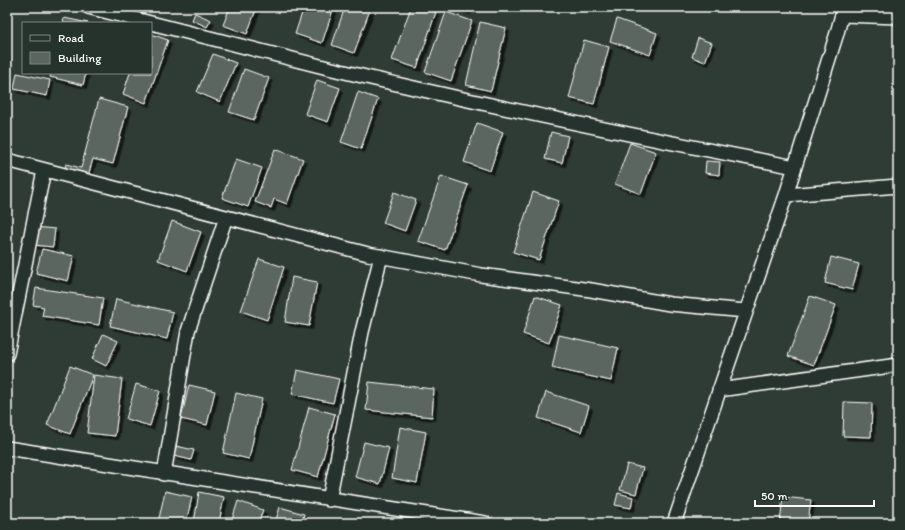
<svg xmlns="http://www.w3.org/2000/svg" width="905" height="530" font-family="Itim,sans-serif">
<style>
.building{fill:#5b6661;stroke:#fff;filter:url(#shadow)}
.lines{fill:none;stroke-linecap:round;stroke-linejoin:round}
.minor-casing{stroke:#fff;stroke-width:16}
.minor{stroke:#26332d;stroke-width:13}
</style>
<defs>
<filter id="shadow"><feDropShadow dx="3.5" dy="3.5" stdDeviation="0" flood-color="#0009"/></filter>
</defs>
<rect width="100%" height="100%" fill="#2f3b35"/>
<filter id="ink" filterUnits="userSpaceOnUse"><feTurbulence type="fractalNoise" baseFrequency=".025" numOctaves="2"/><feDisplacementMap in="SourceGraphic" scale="8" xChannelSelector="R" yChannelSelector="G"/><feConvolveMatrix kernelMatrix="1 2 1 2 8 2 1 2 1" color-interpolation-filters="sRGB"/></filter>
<g filter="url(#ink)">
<path class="building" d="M230,7h27l-10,27 -24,-9z
M304,7h30l-12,36 -27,-9z
M345,7h26l-17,46 -22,-8z
M411,7h10l15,5 -19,56 -25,-8z
M454,7h14l-1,4z
M446,12l26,9 -21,60 -26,-9z
M195,13l16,7 -4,7 -15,-7z
M64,18l24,5h-25z
M617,19l40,14 -7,22 -40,-14z
M480,22l26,6 -15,63 -25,-6z
M151,34l17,6 -22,63 -23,-9 7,-21h21z
M698,38l14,5 -7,19 -13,-5z
M584,40l25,7 -15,57 -25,-6z
M213,54l23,9 -16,39 -23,-10z
M244,69l25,9 -15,42 -25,-8z
M17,73l33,7 -3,16 -33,-7z
M51,73h35l-3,12 -33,-8z
M317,80l23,8 -12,34 -23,-8z
M358,92l20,7 -17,50 -20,-7z
M99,99l29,8 -15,57 -20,-5 -5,17 -23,-6 1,-6 15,4z
M477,123l26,9 -13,39 -26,-9z
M551,132l17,4 -6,27 -17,-4z
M630,143l26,9 -15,42 -26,-10z
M275,149l28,10 -16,45 -13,-5 -3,9 -16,-6z
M236,159l26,9 -14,39 -26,-9z
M706,161l14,1 -1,13 -14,-2z
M441,176l27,9 -23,65 -27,-9z
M394,192l22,8 -11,31 -22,-8z
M533,192l26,9 -20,59 -26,-8z
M172,221l29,11 -14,39 -29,-11z
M35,227l20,2 -2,18 -20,-2z
M42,249l32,7 -6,25 -32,-8z
M831,257l28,7 -7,26 -27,-7z
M259,259l25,8 -17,53 -26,-9z
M292,277l25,5 -8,44 -24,-4z
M36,288l67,10 -4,27 -57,-9 2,-9 -11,-2z
M535,296l27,9 -13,38 -26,-9z
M810,296l26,9 -22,60 -26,-9z
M116,299l57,13 -6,27 -57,-13z
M103,334l15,7 -12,25 -14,-7z
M559,335l59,13 -7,33 -59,-13z
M70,366l23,9 -23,59 -23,-9z
M297,370l42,9 -6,24 -41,-9z
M94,375l28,4 -7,57 -28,-3z
M369,382l65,7 -2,28 -66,-7z
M136,384l24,7 -10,35 -24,-7z
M189,385l26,6 -8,34 -26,-6z
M546,392l43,14 -8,26 -43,-14z
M236,393l26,6 -13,60 -26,-6z
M844,402l28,1 -1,34 -28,-1z
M309,407l26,7 -17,63 -26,-7z
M400,427l26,5 -9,51 -25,-5z
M364,442l25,6 -9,36 -25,-7z
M176,446l18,4 -3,10 -17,-4z
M627,464l16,4 -7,26 -16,-4z
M165,491l27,6 -6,26h-28z
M199,492l25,5 -5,26h-25z
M618,493l15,4 -2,11 -16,-3z
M783,497l28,3 -3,23h-28z
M238,501l25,9 -5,13h-27z
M280,507l24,7 -2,9h-27z"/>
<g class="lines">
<g class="minor-casing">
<path id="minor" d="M88,7c80,20 160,41 240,61 155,37 311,69 467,99
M842,15l56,2
M7,160l361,94 113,21 110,15 79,14 76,7
M786,195l112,-9
M7,354l37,-184
M719,390l179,-25
M7,448l478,75
M164,474l24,-143 38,-114
M329,500l33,-168 19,-76
M674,523l112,-328 51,-162 7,-26"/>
</g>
<use href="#minor" class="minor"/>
</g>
</g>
<rect width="905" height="530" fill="none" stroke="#26332d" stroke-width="24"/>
<rect x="12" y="12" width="881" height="506" fill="none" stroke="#fff" stroke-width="1.5" filter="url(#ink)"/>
<rect x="22" y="22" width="130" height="52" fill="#26332d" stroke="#7d8581"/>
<rect x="30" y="35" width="20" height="6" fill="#26332d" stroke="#7d8581"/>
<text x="58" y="42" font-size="12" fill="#ffffff">Road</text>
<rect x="30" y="52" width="20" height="12" fill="#5b6661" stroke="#7d8581"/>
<text x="58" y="62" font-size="12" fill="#ffffff">Building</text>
<path d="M755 500v6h119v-6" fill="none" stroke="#ffffff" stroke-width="2"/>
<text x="761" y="500" font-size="12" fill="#ffffff" stroke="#26332d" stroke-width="3" paint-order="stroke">50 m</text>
</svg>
